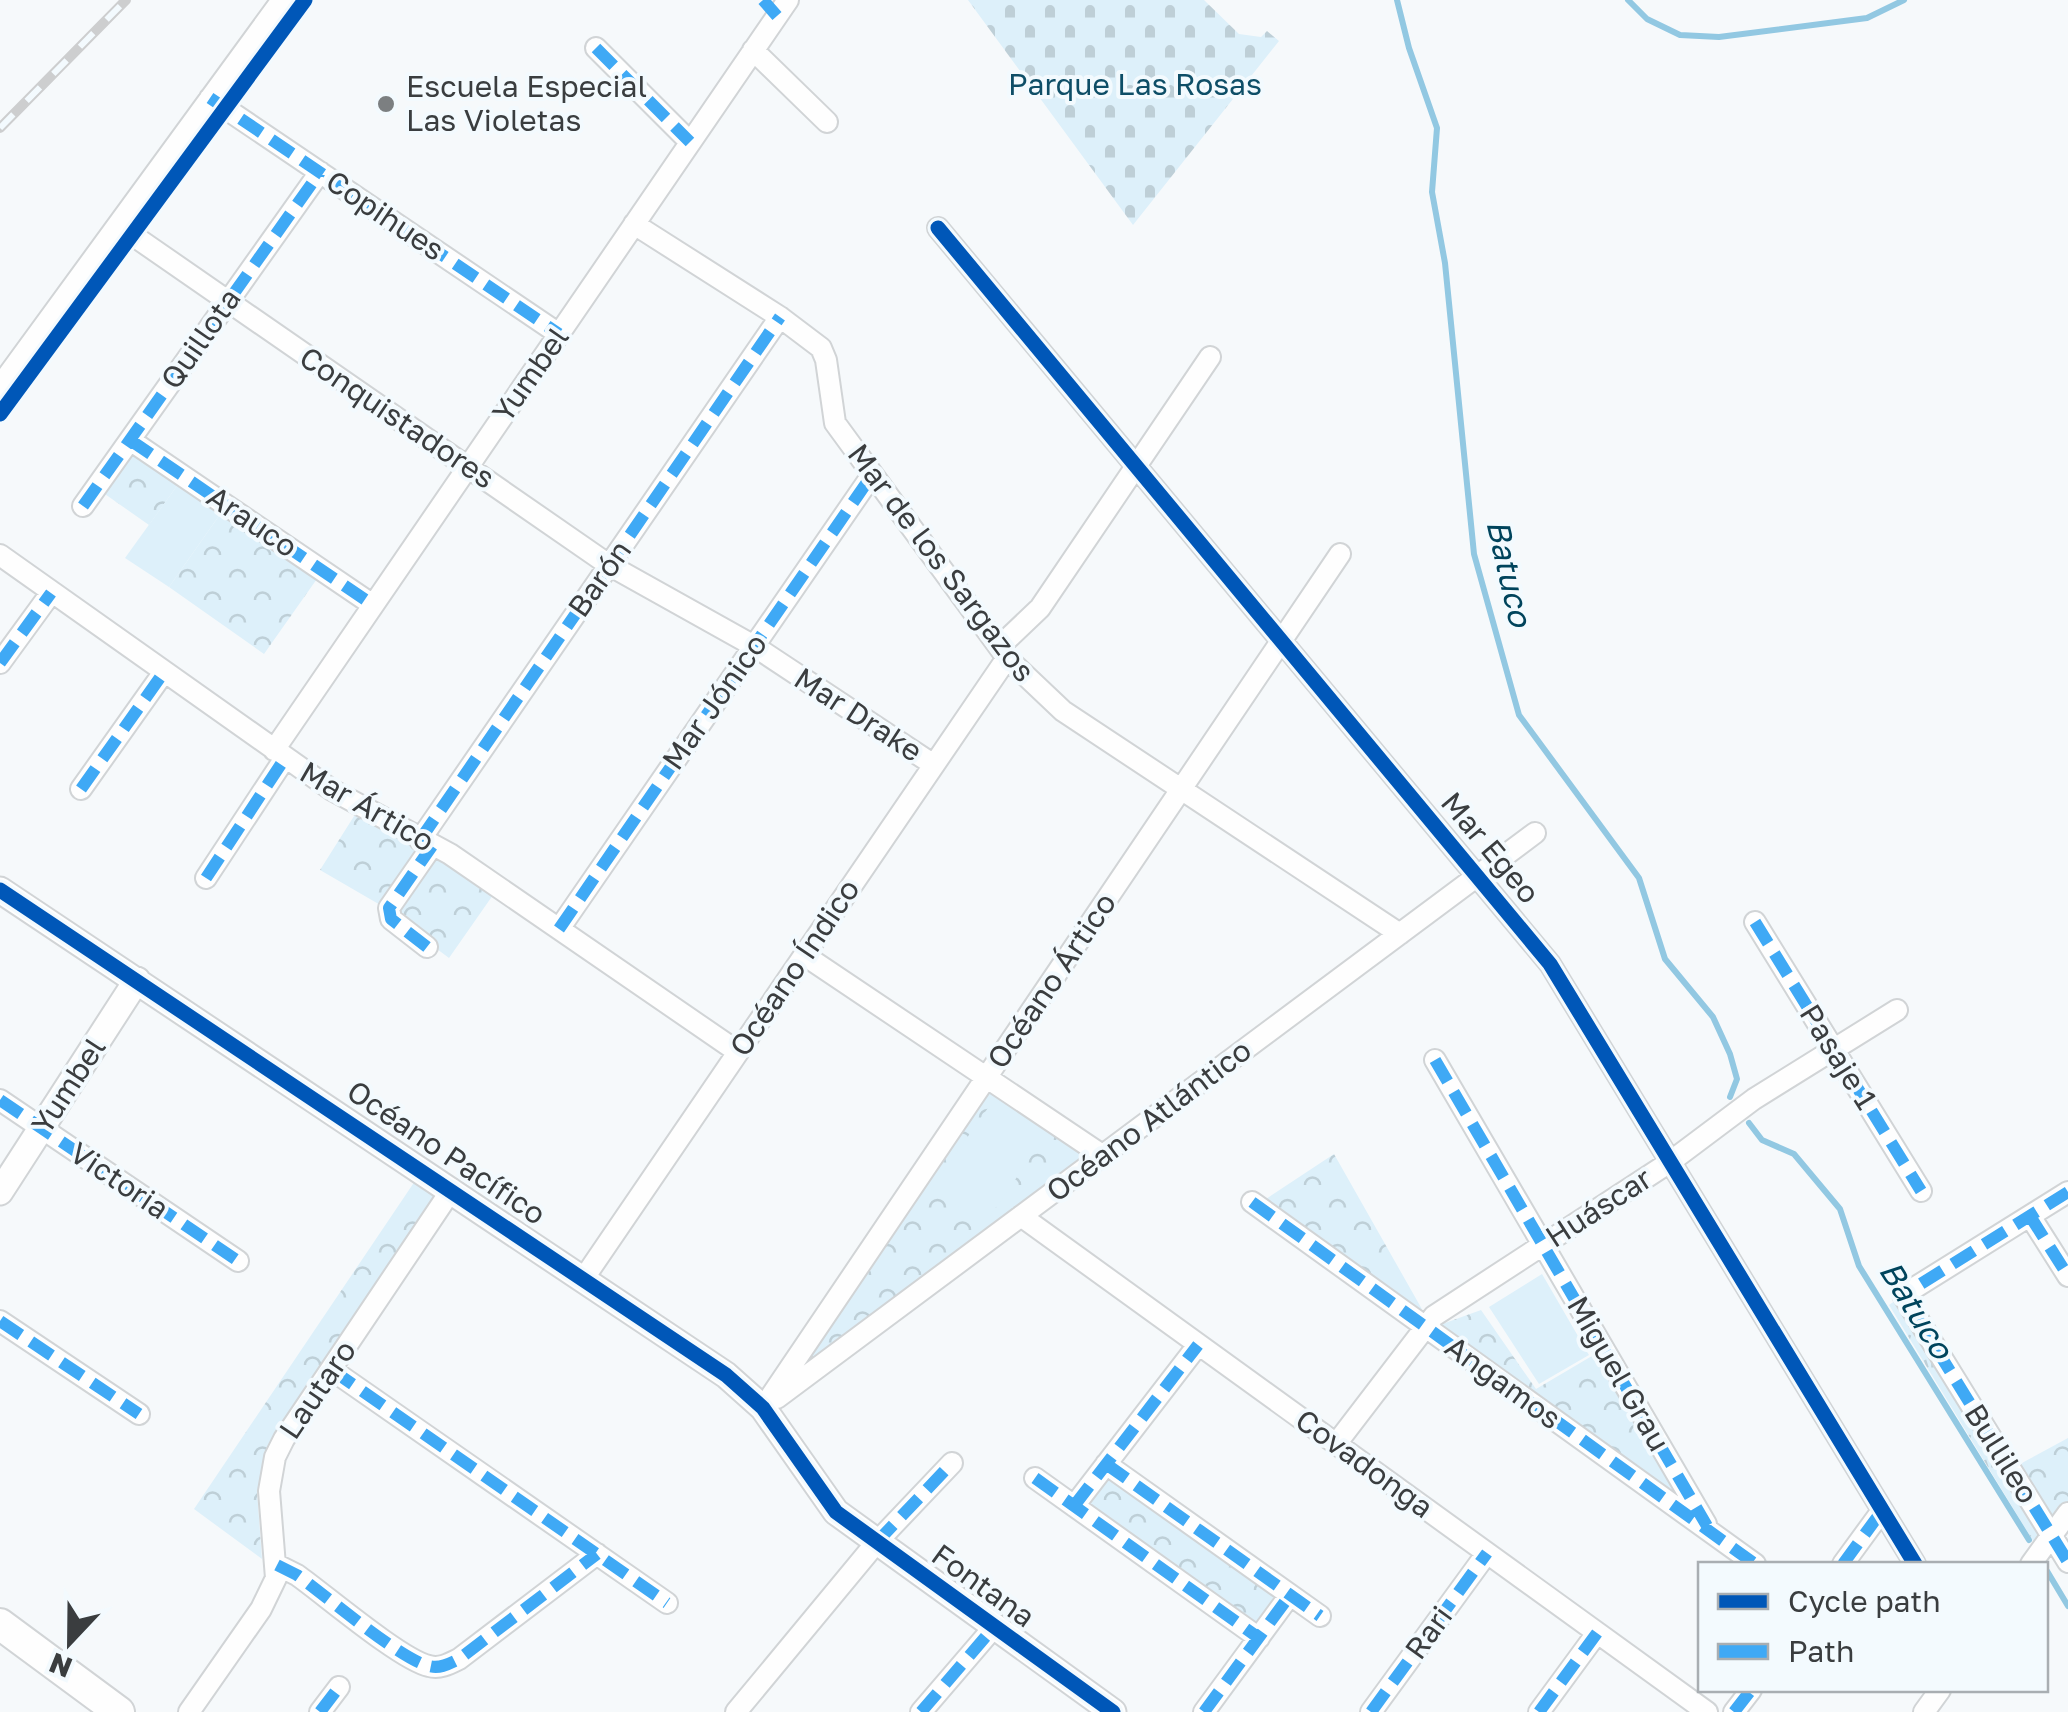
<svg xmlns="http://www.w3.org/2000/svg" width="2068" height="1712" font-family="'Golos Text',sans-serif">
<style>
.grass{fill:url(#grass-tufts)}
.cemetery{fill:url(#cemetery-stones)}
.park{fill:url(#park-crowns)}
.pitch{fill:#ddf0fa}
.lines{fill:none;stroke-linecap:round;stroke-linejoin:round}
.stream{stroke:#92c8e2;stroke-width:6}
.minor-casing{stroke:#d1d4d6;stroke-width:24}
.tertiary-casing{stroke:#d1d4d6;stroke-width:29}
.secondary-casing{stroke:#d1d4d6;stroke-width:34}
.minor{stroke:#fefefe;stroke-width:20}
.tertiary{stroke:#fefefe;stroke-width:25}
.secondary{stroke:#fefefe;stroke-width:30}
.rail-casing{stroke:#cdcecf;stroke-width:10}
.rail{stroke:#f3fafe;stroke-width:6;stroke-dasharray:19;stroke-linecap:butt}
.quiet{stroke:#3fa9f5;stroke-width:12;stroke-dasharray:25 12;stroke-linecap:butt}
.cycleway-casing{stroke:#f3fafe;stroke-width:21}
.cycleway{stroke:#0057b8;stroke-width:15}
.poi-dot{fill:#7c7f81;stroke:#f3fafe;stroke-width:4}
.labels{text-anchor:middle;stroke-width:8;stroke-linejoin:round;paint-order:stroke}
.park-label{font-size:30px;fill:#0e4e67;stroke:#f3fafe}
.poi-label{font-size:30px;fill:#3a3d3f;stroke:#f3fafe;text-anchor:start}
.street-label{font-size:30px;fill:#3a3d3f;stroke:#f3fafe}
.water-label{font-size:32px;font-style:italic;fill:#00445c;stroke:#f3fafe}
</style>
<defs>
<pattern id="grass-tufts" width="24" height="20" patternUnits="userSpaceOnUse" patternTransform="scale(2.5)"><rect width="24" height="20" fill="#ddf0fa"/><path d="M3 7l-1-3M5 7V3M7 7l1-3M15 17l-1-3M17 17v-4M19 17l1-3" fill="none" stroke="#becfd7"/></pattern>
<pattern id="cemetery-stones" width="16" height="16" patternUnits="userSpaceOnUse" patternTransform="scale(2.5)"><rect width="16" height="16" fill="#ddf0fa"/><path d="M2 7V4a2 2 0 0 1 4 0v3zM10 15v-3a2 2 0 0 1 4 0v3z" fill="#becfd7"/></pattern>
<pattern id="park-crowns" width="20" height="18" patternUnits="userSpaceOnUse" patternTransform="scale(2.5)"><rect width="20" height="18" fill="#ddf0fa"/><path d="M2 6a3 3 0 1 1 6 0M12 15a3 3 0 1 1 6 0" fill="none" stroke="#becfd7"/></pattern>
</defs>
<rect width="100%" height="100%" fill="#f6f9fb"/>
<path class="grass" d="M1899,1298l147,238 -8,13 -149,-244z"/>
<path class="cemetery" d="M968,0h236l35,34 22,3 6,-6 12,10 -146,184z"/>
<path class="park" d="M131,449l48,34 -30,42 -47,-33z
M221,513l98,63 -55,78 -95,-67z
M356,813l68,35 -42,58 -62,-36z
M433,856l15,6 45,33 -44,63 -52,-39 -2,-9z
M988,1086l99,71 -301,228z
M1334,1154l89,157 -160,-110z
M415,1181l22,14 -168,256 -12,40 5,68 -68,-50z
M1481,1310l55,79 61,-36 96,161 -259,-187z
M2068,1438v63l-12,21 -36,-58z
M1110,1475l170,125 -22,28 -173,-122z"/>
<path class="pitch" d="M179,483l42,30 -52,74 -44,-29z
M990,1105l52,36 -57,82 -54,-34z
M1542,1274l47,81 -50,29 -50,-77z"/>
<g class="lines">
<path class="stream" d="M1397,0l12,48 28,80 -5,64 13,71 29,291 45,161 120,163 26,81 48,58 17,37 7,25 -7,18
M1628,0l19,19 33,16 39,2 148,-19 37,-18
M1749,1123l13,17 32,14 46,55 19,57 170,274
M2047,1571l21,35"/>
<g class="minor-casing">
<path id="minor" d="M596,48l94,94
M753,50l74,72
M210,98l349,236
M634,224l146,93 41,31 5,12 9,63 172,235 56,53 337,223
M118,225l491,340 145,81 180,119
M938,228l612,736 365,600
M0,386l282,-386
M130,440l243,165
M83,506l237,-334
M0,555l332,235 118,64 288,198
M999,647l41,-39 170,-251
M0,663l51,-70
M274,750l514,-750
M81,789l83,-117
M420,840l360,-523
M206,878l79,-120
M1755,922l166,269
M559,929l313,-454
M427,947l-36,-28 -2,-11 43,-62
M804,955l298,200
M1435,1060l271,464
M0,1100l238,161
M2068,1192l-165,103 165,267
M1252,1202l503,362
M1021,1216l686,496
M2030,1216l38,60
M584,1278l423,-620
M0,1321l139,93
M332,1370l335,233
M777,1398l758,-565
M763,1408l577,-854
M1336,1444l98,-128 236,-154 84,-63 143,-89
M1106,1464l214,152
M1035,1478l224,160
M1074,1506l124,-161
M1843,1564l38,-52
M2031,1564l37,-51
M277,1565l20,10c27,19 104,85 132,91 11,3 20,-2 30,-7l138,-105
M189,1712l72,-103 15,-31 -7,-87 6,-34 9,-18 168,-250
M320,1712l19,-25
M736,1712l140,-169 76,-80
M921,1712l73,-85
M1204,1712l86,-117
M1371,1712l116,-159
M1539,1712l58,-79
M1734,1712l17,-22
M1924,1712l16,-22"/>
</g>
<g class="tertiary-casing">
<path id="tertiary" d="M0,890l726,485 37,33 73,104 277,200
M0,1192l137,-212"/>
</g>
<g class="secondary-casing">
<path id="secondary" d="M0,1624l119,88"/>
</g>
<use href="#minor" class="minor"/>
<use href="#tertiary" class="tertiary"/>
<use href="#secondary" class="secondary"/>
<g class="rail-casing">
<path id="rail" d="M0,128l126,-128"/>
</g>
<use href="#rail" class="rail"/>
<path class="quiet" d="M763,0l14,16
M596,48l94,94
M210,98l349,236
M130,440l243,165
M83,506l237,-334
M0,663l51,-70
M81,789l83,-117
M420,840l360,-523
M206,878l79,-120
M1755,922l166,269
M559,929l313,-454
M427,947l-36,-28 -2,-11 43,-62
M1435,1060l272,466
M0,1100l238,161
M2068,1192l-165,103 165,267
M1252,1202l503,362
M2030,1216l38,60
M0,1321l139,93
M332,1370l335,233
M1106,1464l214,152
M1035,1478l224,160
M1074,1506l124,-161
M876,1543l76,-80
M1843,1564l38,-52
M277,1565l20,10c27,19 104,85 132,91 11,3 20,-2 30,-7l138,-105
M320,1712l19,-25
M921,1712l73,-85
M1204,1712l86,-117
M1371,1712l116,-159
M1539,1712l58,-79
M1734,1712l17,-22"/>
<g class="cycleway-casing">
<path id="cycleway" d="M938,228l612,736 365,600
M0,414l305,-414
M0,890l726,485 37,33 73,104 277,200"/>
</g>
<use href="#cycleway" class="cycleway"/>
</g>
<circle class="poi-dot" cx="386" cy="104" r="10"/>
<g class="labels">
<g class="park-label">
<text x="1135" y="95">Parque Las Rosas</text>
</g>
<g class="poi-label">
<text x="406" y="97">Escuela Especial<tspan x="406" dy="34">Las Violetas</tspan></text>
</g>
<g class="street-label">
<text transform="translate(385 216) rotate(34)" y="10">Copihues</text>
<text transform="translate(201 339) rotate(-55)" y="10">Quillota</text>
<text transform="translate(531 375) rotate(-55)" y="10">Yumbel</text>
<text transform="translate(397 418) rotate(34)" y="10">Conquistadores</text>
<text transform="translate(252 522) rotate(34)" y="10">Arauco</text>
<text transform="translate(941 563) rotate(53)" y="10">Mar de los Sargazos</text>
<text transform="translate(600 579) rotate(-55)" y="10">Barón</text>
<text transform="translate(715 702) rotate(-55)" y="10">Mar Jónico</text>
<text transform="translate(858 715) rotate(33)" y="10">Mar Drake</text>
<text transform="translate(367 807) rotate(30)" y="10">Mar Ártico</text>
<text transform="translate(1490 848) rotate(50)" y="10">Mar Egeo</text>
<text transform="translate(795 968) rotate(-56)" y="10">Océano Índico</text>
<text transform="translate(1052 981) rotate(-56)" y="10">Océano Ártico</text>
<text transform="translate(1838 1057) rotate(58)" y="10">Pasaje 1</text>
<text transform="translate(69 1086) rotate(-57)" y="10">Yumbel</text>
<text transform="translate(1149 1121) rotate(-37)" y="10">Océano Atlántico</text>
<text transform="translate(446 1153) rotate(34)" y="10">Océano Pacífico</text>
<text transform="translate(119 1181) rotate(34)" y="10">Victoria</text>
<text transform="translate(1599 1208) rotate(-33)" y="10">Huáscar</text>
<text transform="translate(1618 1374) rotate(60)" y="10">Miguel Grau</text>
<text transform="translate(1503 1383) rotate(36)" y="10">Angamos</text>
<text transform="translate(318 1390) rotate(-56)" y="10">Lautaro</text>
<text transform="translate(2001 1454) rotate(58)" y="10">Bullileo</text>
<text transform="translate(1364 1464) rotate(36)" y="10">Covadonga</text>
<text transform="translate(983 1586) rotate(36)" y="10">Fontana</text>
<text transform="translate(1429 1633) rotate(-54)" y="10">Rari</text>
</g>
<g class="water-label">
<text transform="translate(1509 573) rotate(77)" y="11">Batuco</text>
<text transform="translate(1916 1310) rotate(58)" y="11">Batuco</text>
</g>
</g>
<rect x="1698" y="1562" width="350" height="130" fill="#f3fafe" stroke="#a9aeb2" stroke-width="2.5"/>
<rect x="1718" y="1594" width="50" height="15" fill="#0057b8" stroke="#a9aeb2" stroke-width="2.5"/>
<text x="1788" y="1612" font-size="30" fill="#3a3d3f">Cycle path</text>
<rect x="1718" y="1644" width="50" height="15" fill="#3fa9f5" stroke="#a9aeb2" stroke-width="2.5"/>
<text x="1788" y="1662" font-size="30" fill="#3a3d3f">Path</text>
<g transform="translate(70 1642) rotate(202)" stroke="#f3fafe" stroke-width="8" paint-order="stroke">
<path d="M0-8L18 38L0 25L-18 38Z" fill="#3a3d3f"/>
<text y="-15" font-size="28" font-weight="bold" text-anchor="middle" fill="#3a3d3f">N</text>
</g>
</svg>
